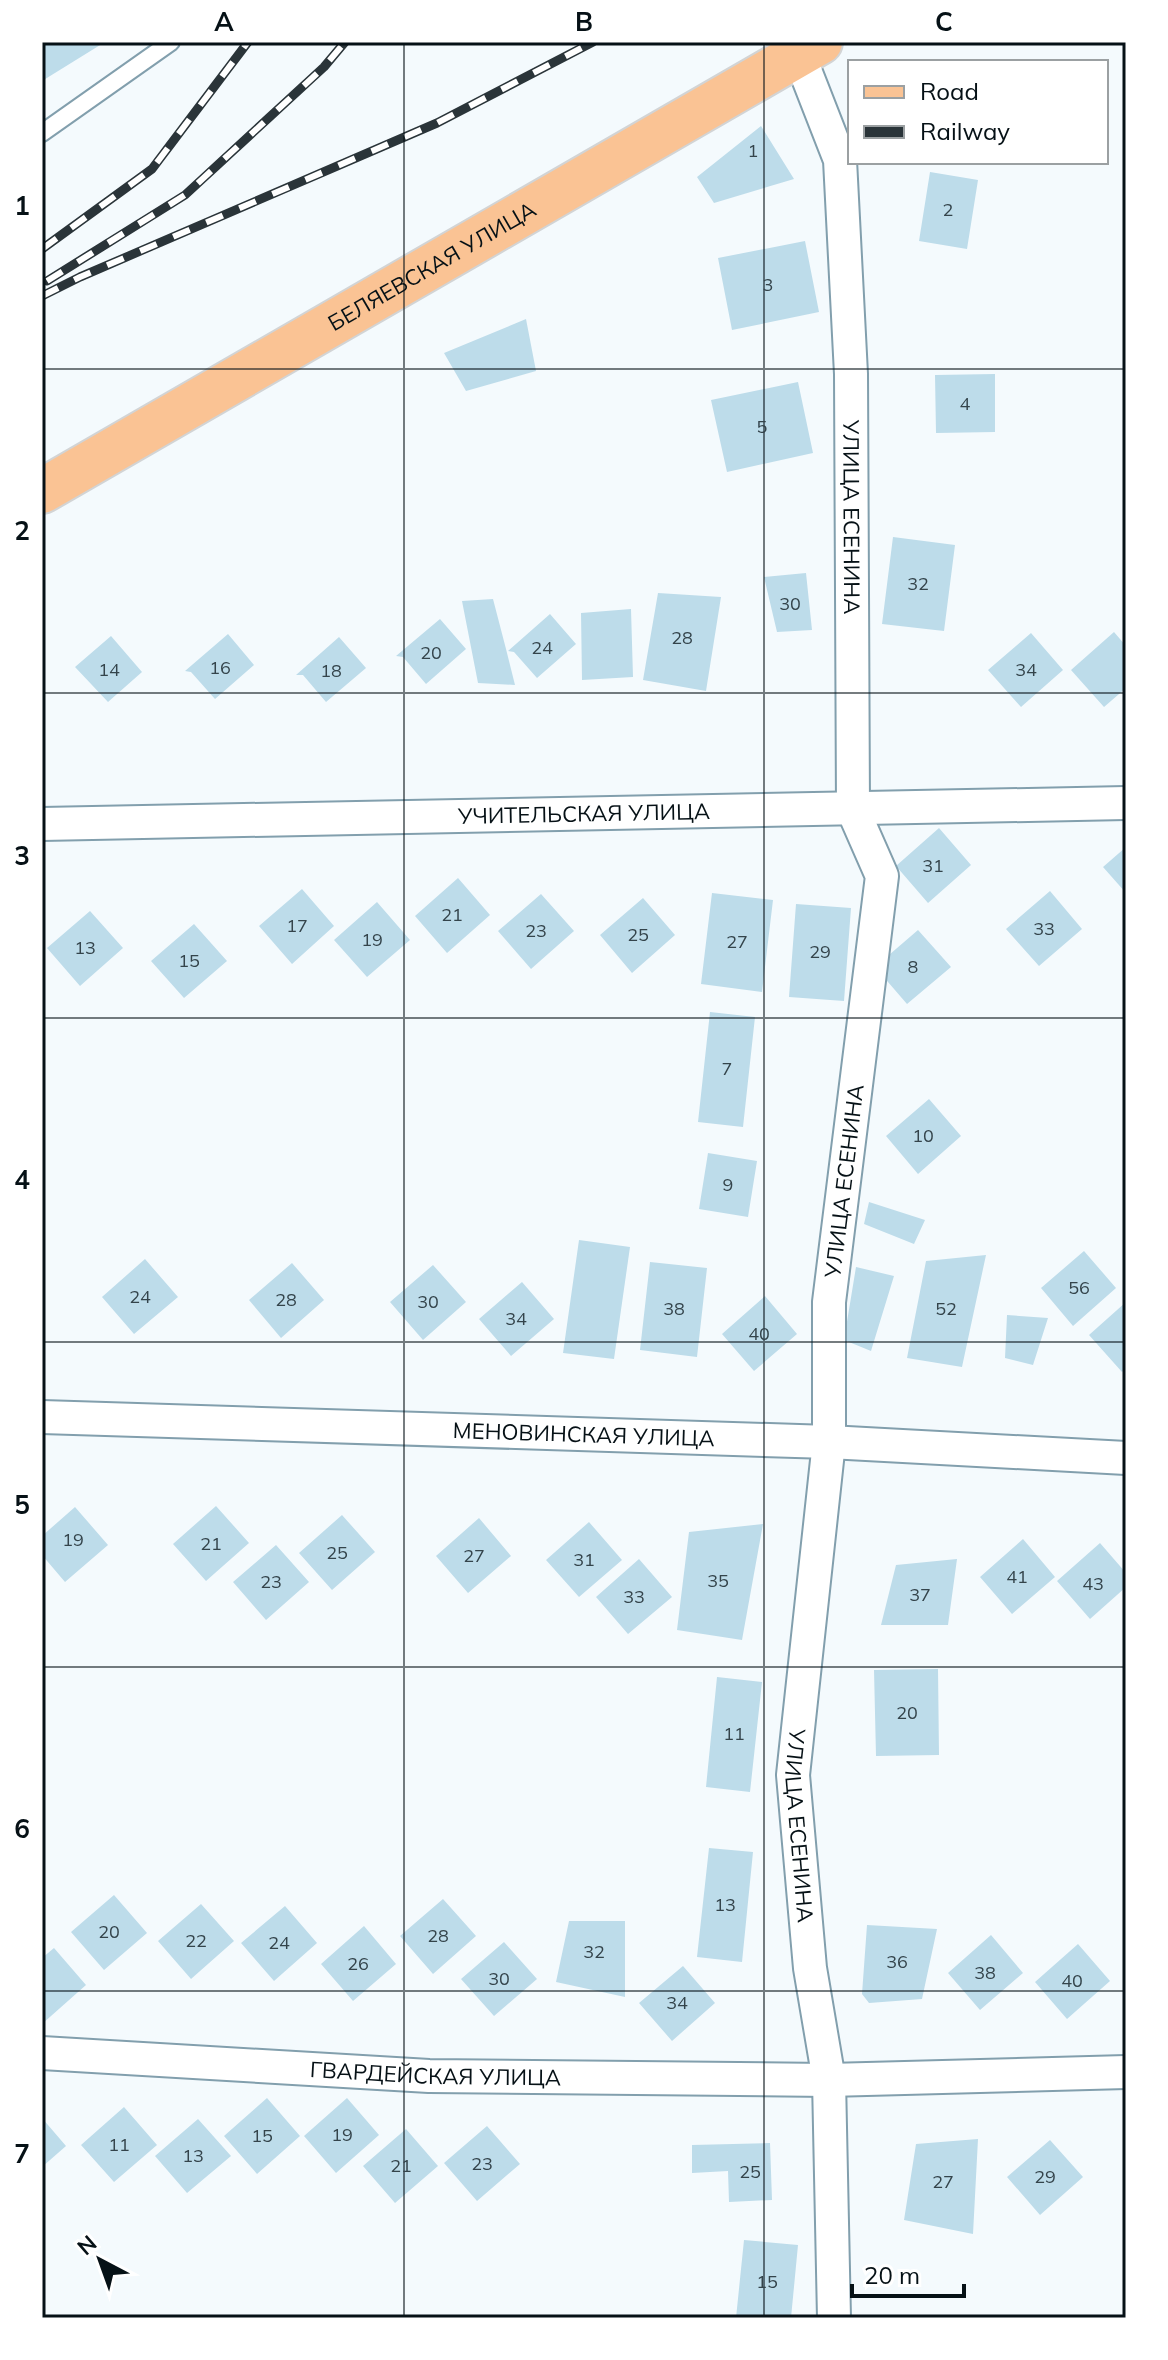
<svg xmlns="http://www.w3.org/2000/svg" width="1168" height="2360" font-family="Mulish,sans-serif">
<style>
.building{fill:#bddcea}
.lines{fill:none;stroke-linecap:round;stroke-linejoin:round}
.lane-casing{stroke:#829fad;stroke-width:20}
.street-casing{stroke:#829fad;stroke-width:36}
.primary-casing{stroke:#d2d4d5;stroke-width:48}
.lane{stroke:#fff;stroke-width:16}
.street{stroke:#fff;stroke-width:32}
.primary{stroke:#fac394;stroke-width:44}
.rail-casing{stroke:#2a3439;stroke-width:9}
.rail{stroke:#fff;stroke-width:6;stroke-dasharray:18;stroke-linecap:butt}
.grid{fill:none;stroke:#061116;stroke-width:2;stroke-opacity:0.55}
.labels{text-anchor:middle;stroke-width:8;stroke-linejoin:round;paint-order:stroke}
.number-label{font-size:18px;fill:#34444b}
.street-label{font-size:22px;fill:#061116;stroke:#fff}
.neatline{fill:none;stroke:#061116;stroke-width:3}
.grid-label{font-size:26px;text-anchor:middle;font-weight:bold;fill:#061116}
</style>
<rect width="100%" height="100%" fill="#f4fafd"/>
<path class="building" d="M42,42h63l-63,39z
M761,126l33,53 -80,24 -17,-26z
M930,172l48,8 -11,69 -48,-8z
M805,241l14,71 -87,18 -14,-72z
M526,319l10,52 -70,20 -22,-38z
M995,374v58l-59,1 -1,-58z
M798,382l15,71 -86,19 -16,-72z
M893,537l62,8 -11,86 -62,-7z
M806,573l6,57 -35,2 -13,-55z
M658,593l63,4 -15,94 -63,-11z
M493,599l13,50 9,36 -37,-2 -16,-82z
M631,609l2,68 -51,3 -1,-67z
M550,614l26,30 -39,34 -23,-26 -6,-1z
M440,619l26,30 -40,35 -23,-27 -7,-1z
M1114,632l12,14v42l-22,19 -33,-37z
M1031,633l32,37 -42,37 -33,-37z
M228,634l26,31 -39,34 -24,-27 -6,-1z
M111,636l31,36 -34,30 -33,-35z
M339,637l27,31 -40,34 -23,-27h-7z
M939,828l32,37 -43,38 -32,-37z
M1126,847v46l-23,-26z
M458,878l32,37 -43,38 -32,-37z
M302,889l32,37 -42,38 -33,-38z
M1050,891l32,38 -43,37 -33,-37z
M712,893l61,7 -11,92 -61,-8z
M541,894l33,37 -43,38 -33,-38z
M643,898l32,37 -43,38 -32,-38z
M377,902l33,38 -43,37 -33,-37z
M796,904l55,4 -7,93 -55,-4z
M90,911l33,37 -43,38 -33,-38z
M194,924l33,37 -43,37 -33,-37z
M918,930l33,37 -44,37 -32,-37z
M710,1012l45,5 -12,110 -45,-5z
M929,1099l32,37 -43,38 -32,-38z
M708,1153l49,8 -9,56 -49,-8z
M869,1202l56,18 -11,24 -50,-20z
M579,1240l51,7 -16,112 -51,-6z
M1084,1251l32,37 -43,38 -32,-38z
M986,1255l-24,112 -55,-9 19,-97z
M145,1259l33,38 -44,37 -32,-37z
M650,1262l57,6 -10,89 -57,-7z
M292,1263l32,37 -43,38 -32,-38z
M433,1265l33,37 -43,38 -33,-38z
M856,1267l38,9 -23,75 -27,-11z
M522,1282l32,37 -43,37 -32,-37z
M765,1296l32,38 -43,37 -32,-37z
M1126,1302v66l-4,4 -33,-37z
M1007,1315l41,3 -15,47 -28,-7z
M216,1506l33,37 -43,38 -33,-37z
M75,1507l33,38 -43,37 -23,-27v-19z
M342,1515l33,37 -43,38 -33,-37z
M479,1518l32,38 -43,37 -32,-37z
M589,1522l33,38 -43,37 -33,-37z
M763,1524l-21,116 -65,-10 12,-98z
M1023,1539l32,38 -43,37 -32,-37z
M1100,1543l26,30v14l-36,32 -33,-38z
M276,1545l33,37 -43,38 -33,-38z
M639,1559l33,38 -44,37 -32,-37z
M957,1559l-9,66h-67l15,-60z
M938,1669l1,86 -63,1 -2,-86z
M717,1677l45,5 -12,110 -44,-5z
M709,1848l44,4 -11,110 -45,-5z
M114,1895l33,38 -43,37 -33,-38z
M443,1899l33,37 -43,38 -33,-38z
M201,1904l33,37 -43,38 -33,-38z
M285,1906l32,37 -43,38 -33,-38z
M569,1921h56v76l-69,-15z
M867,1925l70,4 -15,70 -53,4 -7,-9z
M364,1926l32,38 -43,37 -32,-37z
M991,1935l32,38 -43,37 -32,-37z
M504,1942l33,37 -43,37 -33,-37z
M1078,1944l32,37 -43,38 -32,-37z
M54,1948l32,37 -44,39v-66z
M683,1966l32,37 -43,38 -33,-38z
M267,2098l33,38 -43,38 -33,-38z
M347,2098l32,37 -43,38 -32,-37z
M124,2107l33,38 -43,37 -33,-37z
M42,2118l24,28 -24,21z
M198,2119l33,37 -44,37 -32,-37z
M487,2126l33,38 -43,37 -33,-38z
M406,2129l32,37 -43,37 -32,-37z
M978,2139l-5,95 -69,-14 12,-76z
M1050,2140l33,37 -43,38 -33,-38z
M770,2143l2,57 -43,2 -1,-31 -36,2v-28z
M744,2240l54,5 -7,73h-55z"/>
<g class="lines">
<g class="lane-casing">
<path id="lane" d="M42,133l129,-91"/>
</g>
<g class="street-casing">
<g id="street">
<path id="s1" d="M799,55l41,105 11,214 2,436 29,66 -53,426v140l-36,333 17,193 19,112 5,238"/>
<path id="s2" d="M42,824l1084,-21"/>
<path id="s3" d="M42,1417l787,25 297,16"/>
<path id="s4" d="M42,2053l387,23 400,4 297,-8"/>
</g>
</g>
<g class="primary-casing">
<g id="primary">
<path id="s5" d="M42,491l778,-449"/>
</g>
</g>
<use href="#lane" class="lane"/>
<use href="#street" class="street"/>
<use href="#primary" class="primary"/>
<g class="rail-casing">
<path id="rail" d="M42,249l110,-80 96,-127
M47,281l138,-86 139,-128 21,-25
M42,296l38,-19 357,-154 156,-81"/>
</g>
<use href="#rail" class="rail"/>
</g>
<path class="grid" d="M404,42v2276M764,42v2276M42,369h1084M42,693h1084M42,1018h1084M42,1342h1084M42,1667h1084M42,1991h1084"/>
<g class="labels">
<g class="number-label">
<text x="753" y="157">1</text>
<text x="948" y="216">2</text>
<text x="768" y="291">3</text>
<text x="965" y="410">4</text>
<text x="762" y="433">5</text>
<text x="918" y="590">32</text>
<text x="790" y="610">30</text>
<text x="682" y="644">28</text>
<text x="542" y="654">24</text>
<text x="431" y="659">20</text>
<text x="220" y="674">16</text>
<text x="109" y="676">14</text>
<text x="1026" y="676">34</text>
<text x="331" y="677">18</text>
<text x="933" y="872">31</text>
<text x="452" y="921">21</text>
<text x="297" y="932">17</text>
<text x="1044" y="935">33</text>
<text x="536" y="937">23</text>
<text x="638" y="941">25</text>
<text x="372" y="946">19</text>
<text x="737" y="948">27</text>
<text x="85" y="954">13</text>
<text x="820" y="958">29</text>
<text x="189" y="967">15</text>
<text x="913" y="973">8</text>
<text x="727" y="1075">7</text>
<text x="923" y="1142">10</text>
<text x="728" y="1191">9</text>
<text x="1079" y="1294">56</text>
<text x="140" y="1303">24</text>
<text x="286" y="1306">28</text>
<text x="428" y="1308">30</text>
<text x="674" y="1315">38</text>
<text x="946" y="1315">52</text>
<text x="516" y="1325">34</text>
<text x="759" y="1340">40</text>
<text x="73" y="1546">19</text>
<text x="211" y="1550">21</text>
<text x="337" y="1559">25</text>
<text x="474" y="1562">27</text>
<text x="584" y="1566">31</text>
<text x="1017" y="1583">41</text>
<text x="718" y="1587">35</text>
<text x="271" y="1588">23</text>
<text x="1093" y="1590">43</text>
<text x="920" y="1601">37</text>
<text x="634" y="1603">33</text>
<text x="907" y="1719">20</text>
<text x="734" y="1740">11</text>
<text x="725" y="1911">13</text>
<text x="109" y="1938">20</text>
<text x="438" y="1942">28</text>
<text x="196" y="1947">22</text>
<text x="279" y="1949">24</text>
<text x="594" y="1958">32</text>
<text x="897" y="1968">36</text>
<text x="358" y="1970">26</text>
<text x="985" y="1979">38</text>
<text x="499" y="1985">30</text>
<text x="1072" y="1987">40</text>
<text x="677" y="2009">34</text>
<text x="342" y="2141">19</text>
<text x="262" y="2142">15</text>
<text x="119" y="2151">11</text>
<text x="193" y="2162">13</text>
<text x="482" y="2170">23</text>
<text x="401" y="2172">21</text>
<text x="750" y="2178">25</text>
<text x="1045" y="2183">29</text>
<text x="943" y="2188">27</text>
<text x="767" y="2288">15</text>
</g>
<g class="street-label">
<text dy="8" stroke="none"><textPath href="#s5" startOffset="450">БЕЛЯЕВСКАЯ УЛИЦА</textPath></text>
<text dy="8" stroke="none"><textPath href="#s1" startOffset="470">УЛИЦА ЕСЕНИНА</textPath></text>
<text dy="8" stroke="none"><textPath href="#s2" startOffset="542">УЧИТЕЛЬСКАЯ УЛИЦА</textPath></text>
<text transform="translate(844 1181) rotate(-83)" y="8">УЛИЦА ЕСЕНИНА</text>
<text dy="8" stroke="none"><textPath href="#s3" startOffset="542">МЕНОВИНСКАЯ УЛИЦА</textPath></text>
<text dy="8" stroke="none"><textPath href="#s1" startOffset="1790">УЛИЦА ЕСЕНИНА</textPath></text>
<text dy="8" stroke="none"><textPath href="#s4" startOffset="394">ГВАРДЕЙСКАЯ УЛИЦА</textPath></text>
</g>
</g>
<rect width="1168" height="2360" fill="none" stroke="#ffffff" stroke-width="88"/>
<rect x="848" y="60" width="260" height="104" fill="#ffffff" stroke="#9ba0a2" stroke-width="2"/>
<rect x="864" y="86" width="40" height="12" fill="#fac394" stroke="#9ba0a2" stroke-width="2"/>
<text x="920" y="100" font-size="24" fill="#061116">Road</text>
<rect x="864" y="126" width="40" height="12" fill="#2a3439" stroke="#9ba0a2" stroke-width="2"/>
<text x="920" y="140" font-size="24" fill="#061116">Railway</text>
<g transform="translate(100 2260) rotate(319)" stroke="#ffffff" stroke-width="6" paint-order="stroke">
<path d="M0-6L14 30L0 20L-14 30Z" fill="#061116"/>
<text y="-12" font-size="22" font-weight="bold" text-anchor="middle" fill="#061116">N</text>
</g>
<path d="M852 2284v12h112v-12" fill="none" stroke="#061116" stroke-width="4"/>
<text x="864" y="2284" font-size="24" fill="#061116" stroke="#ffffff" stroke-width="6" paint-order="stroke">20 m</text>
<rect x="44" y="44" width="1080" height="2272" class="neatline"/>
<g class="grid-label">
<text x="224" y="31">A</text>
<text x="584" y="31">B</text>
<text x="944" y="31">C</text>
<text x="22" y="215">1</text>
<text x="22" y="540">2</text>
<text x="22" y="865">3</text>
<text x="22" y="1189">4</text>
<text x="22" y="1514">5</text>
<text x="22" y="1838">6</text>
<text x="22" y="2163">7</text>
</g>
</svg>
